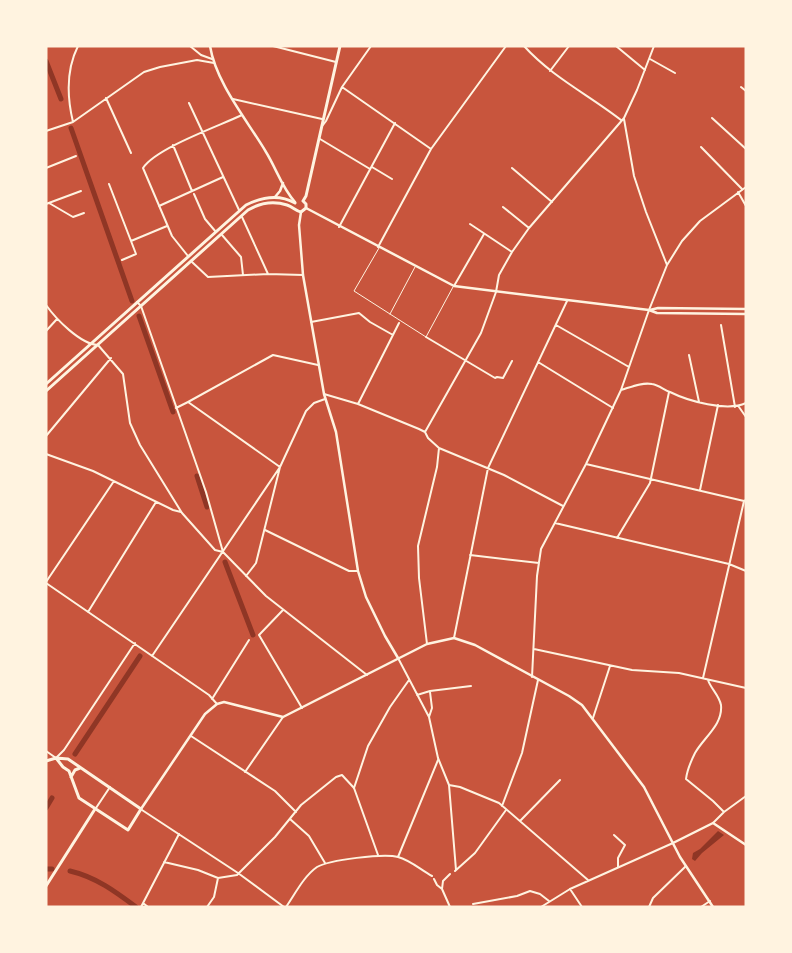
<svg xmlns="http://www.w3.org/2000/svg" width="792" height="953" font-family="'Fira Sans Condensed',sans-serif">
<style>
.water{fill:#8f3625}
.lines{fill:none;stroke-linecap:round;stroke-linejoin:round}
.canal{stroke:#8f3625;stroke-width:5}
.service{stroke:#fff3e0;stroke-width:1}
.pedestrian{stroke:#fff3e0;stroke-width:2}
.minor{stroke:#fff3e0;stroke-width:2}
.tertiary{stroke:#fff3e0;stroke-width:2.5}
.secondary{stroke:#fff3e0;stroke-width:3}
</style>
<rect width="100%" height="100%" fill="#c8553d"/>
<path class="water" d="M718,831l6,4 -22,18 -7,8 -3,-2 1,-6 7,-4z"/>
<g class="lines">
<path class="canal" d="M46,61l15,38
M71,128l61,173
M139,316l34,96
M197,476l10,31
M225,562l28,73
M75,754l65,-98
M46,808l6,-10
M46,869h6
M70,871c26,6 46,21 66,36"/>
<path class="service" d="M379,248l-25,43 72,46 27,-50
M390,314l25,-47"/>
<path class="pedestrian" d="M265,530l84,41h9
M449,785l7,85
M354,788l24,67
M96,808l14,-21
M290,819l19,17 16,27
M398,857l40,-97
M455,871l20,-18 31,-43
M434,879l3,6 5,4 1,-8 7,-7
M442,889l8,18
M473,904l44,-8 13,-5 10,3 9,7
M286,907c9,-13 18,-31 31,-40 12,-7 67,-14 81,-10 12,3 23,13 34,19
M541,907l29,-18"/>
<path class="minor" d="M190,46l11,9 11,4
M273,46l63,16
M524,46c28,31 65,49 97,74
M616,46l29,24
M650,59l25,14
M550,71l19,-25
M342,87l89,62
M741,87l5,4
M106,98l25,55
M233,99l89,20
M189,103l50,107
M712,118l34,31
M624,119l10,57 12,36 21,53
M73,122c-6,-25 -7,-52 5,-76
M323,125l3,-4 16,-34 29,-41
M46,131l27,-9 71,-50 16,-5 37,-7 17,3
M320,139l50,30
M173,145l19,46
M701,147l41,42
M372,167l20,12
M46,168l30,-12
M512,168l40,34
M109,184l22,57 36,-15
M738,192l8,14
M194,194l11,25 11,13
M49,203l24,14 11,-4
M46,204l35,-13
M159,206l64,-29
M503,207l26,21
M242,217l26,57
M470,224l42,28
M339,227l56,-104
M222,235l19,22 2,18
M378,247l53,-98 75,-103
M188,256l-16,-20 -29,-68c13,-20 76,-42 99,-53
M122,260l14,-6 -5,-13
M192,262l16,15 60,-3 35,1
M454,286l30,-52
M137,302l4,4 65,186 17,60 43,44 101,79
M46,305c10,14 34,39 52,40l25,29 7,49 10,22 42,68 33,37 8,2
M311,322l48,-9 11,9 23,13
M556,325l73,42
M721,325l14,82
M46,331l11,-12
M426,337l69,41 2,-1 6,1 9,-17
M689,355l10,47
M538,362l75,46
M621,390c10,-3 21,-8 31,-6 7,1 12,6 18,8 18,9 57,20 76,11
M324,394l34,10 61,25 6,3 3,6 11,10 65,27 59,31
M188,402l85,-47 45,10
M358,404l41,-81
M739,407l7,10
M176,408l12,-6 92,65 -24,96 -10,13
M425,432l56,-99 15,-41 3,-17 13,-23 17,-24 95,-110 13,-28 17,-44
M46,436l65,-78
M46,454l47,17 80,39 8,2
M586,464l158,37
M700,490l18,-85
M555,523l174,41 17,7
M617,538l33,-55 19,-91
M470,555l69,8
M46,582l68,-101
M46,583l163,112 8,9
M283,610l-24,25 43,73
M88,612l68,-110
M454,638l34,-170 79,-167
M427,644l-8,-66 -1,-32 19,-79 2,-19
M534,649l98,21 47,3 67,15
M152,656l128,-189 26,-56 8,-8 11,-4
M398,658l31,59 9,41 11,27 11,2 39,16 89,77
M532,677l5,-101 4,-27 45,-85 35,-74 28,-80 18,-45 15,-24 18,-20 46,-34
M703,678l41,-177 2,-1
M708,680c3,9 11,15 13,25 2,20 -17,32 -26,48 -4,8 -8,18 -9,26l27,22 11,11
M417,695l13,-4 41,-5
M212,699l37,-59
M429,717l3,-9 -2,-16
M593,718l17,-52
M191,736l84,55 21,21
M46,751l10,7 8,-8 71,-107
M245,772l38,-55
M354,788l14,-42 22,-39 19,-27
M502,806l20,-53 16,-73
M142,810l96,63 46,34
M520,821l40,-41
M713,823l11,-11 22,-16
M614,835l11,10 -7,13v9
M164,862l34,8 20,8 19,-3 38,-38 26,-32 35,-28 6,-2 12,13
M143,903l5,4
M141,907l38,-73
M207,907l7,-10 4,-19
M582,907l-12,-18 103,-46
M649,907l4,-9 33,-32
M701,907l9,-6"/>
<path class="tertiary" d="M210,46c6,37 37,74 56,106 10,16 16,36 29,50
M275,197l5,-6 3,-8
M306,208l148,78 195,24 8,3 89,1
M301,212l-2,13 4,50 21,119 12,38 22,139 8,26 19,39 13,22
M650,310l8,-2 88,1
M141,809l64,-95 12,-10 7,-2 59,15 144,-73 27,-6 21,7 94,51 13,9 62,82 36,70 33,50
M673,843l40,-20 33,22"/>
<path class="secondary" d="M303,201l3,-5 34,-150
M46,384l200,-179c16,-8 33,-11 49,-2
M46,391l202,-181c12,-7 26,-9 39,-5 6,2 9,6 14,7l5,-4v-4l-3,-3
M46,761l10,-3 12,1 73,50 -13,21 -49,-32 -10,-27 -6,-4 -7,-9
M71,777l4,-7 5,-2
M46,886l49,-77"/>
</g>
<rect width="792" height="953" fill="none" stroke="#fff3e0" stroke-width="95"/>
</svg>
